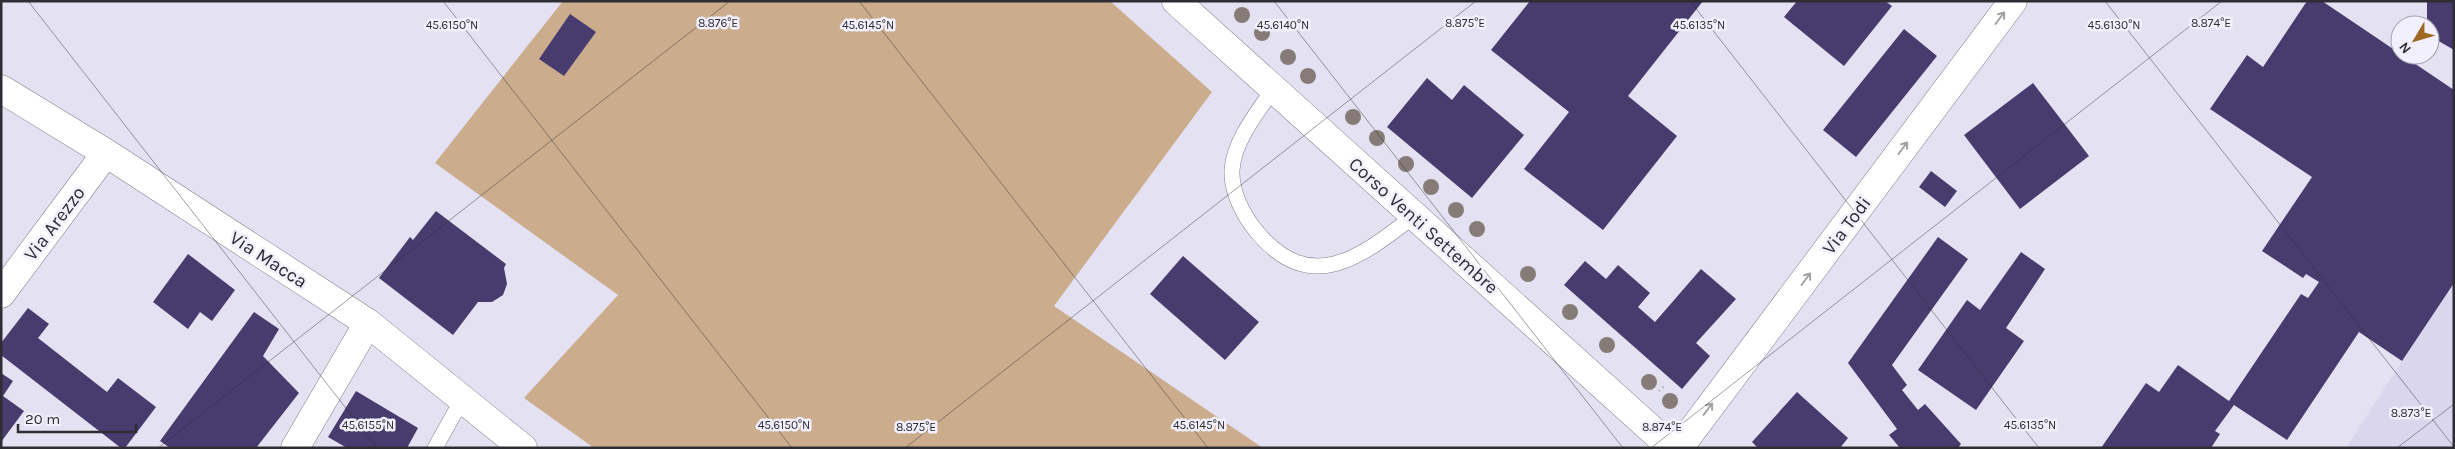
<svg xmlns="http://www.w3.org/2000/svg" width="2455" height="449" font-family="Karla,sans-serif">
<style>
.built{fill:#dad6ee}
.green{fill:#cbad8e}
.building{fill:#483c6f}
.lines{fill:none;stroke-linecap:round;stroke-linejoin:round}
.service-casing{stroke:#817f8d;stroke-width:16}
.minor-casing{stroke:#817f8d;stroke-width:29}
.tertiary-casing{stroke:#817f8d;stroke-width:29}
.path{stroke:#aaa9b6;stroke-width:3;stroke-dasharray:1 4;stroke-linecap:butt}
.service{stroke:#fff;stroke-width:15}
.minor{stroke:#fff;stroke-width:28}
.tertiary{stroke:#fff;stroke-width:28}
.tree{fill:#867b76}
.oneway{stroke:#a1a0a3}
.ticks{fill:none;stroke:#2e2d33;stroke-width:1;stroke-opacity:0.45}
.labels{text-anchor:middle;stroke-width:5;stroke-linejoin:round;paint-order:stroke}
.street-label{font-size:19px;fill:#2e2d33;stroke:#f2f0fd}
.ticks-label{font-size:12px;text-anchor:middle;fill:#2e2d33;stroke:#f2f0fd;stroke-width:5;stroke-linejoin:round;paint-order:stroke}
</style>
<rect width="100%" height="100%" fill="#e4e2f2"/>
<path class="built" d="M2454,283v165h-108l56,-87z"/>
<path class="green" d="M563,1h547l102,91 -158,214 209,142h-669l-70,-50 94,-103 -183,-132z"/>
<path class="building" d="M1530,1h173l-75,95 49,40 -74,94 -79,-61 45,-57 -78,-62z
M1797,1h88l7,5 -48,60 -60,-49z
M2307,1h15l132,89v193l-52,78 -43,-29 -72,108 -53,-35 -19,26 5,3 -9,14h-110l45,-65 13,9 19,-27 51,36 72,-107 7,4 11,-16 -13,-8 -3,4 -41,-27 50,-74 -102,-68 37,-54 16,12z
M2427,1h27v49l-24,-14v-11h-3z
M570,14l26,18 -32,44 -25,-17z
M1904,29l33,27 -81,101 -33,-27z
M1427,78l25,22 12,-15 60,50 -52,63 -85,-71z
M2033,83l56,73 -69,53 -56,-74z
M1931,171l26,20 -12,16 -26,-20z
M436,211l70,53 -2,4 3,16 -4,11 -11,7h-14l-25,33 -74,-57 31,-41 3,3z
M1938,237l30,22 -76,106 15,20 -5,5 16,20 7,-6 36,40 -3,4h-58l-11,-13 8,-6 -49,-66z
M2021,252l24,17 -39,59 18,13 -48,69 -58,-40 49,-70 13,10z
M188,254l47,36 -23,31 -12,-9 -12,17 -35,-27z
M1183,256l76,66 -34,38 -75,-66z
M1585,261l21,18 12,-14 32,28 -12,14 17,15 46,-53 35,30 -40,44 14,13 -28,33 -118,-104z
M28,308l21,16 -11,14 69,54 11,-14 38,29 -31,41h-4l-120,-93v-12z
M254,312l25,17 -16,27 36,37 -43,55h-86l-10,-7z
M1,373l12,8 -10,15 21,15 -23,31z
M356,391l62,37 -11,20h-60l-19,-11z
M1797,392l51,46 -8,10h-82l-6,-6z"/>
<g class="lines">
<g class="service-casing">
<path id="service" d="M1273,89c-15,23 -39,51 -41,81 -1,22 11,45 25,62 54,65 105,24 157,-16
M435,448l28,-50"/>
</g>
<g class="minor-casing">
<path id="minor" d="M1,89l105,64 262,170 155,125
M1,294l105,-141
M295,448l73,-125
M1679,448l334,-447"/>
</g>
<g class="tertiary-casing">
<path id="tertiary" d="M1176,1l496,447"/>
</g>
<path class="path" d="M1659,391l6,-6"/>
<use href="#service" class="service"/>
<use href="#minor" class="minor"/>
<use href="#tertiary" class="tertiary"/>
</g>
<g class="tree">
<circle cx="1242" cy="15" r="8"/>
<circle cx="1262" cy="33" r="8"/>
<circle cx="1288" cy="57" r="8"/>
<circle cx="1308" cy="76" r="8"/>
<circle cx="1353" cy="117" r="8"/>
<circle cx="1377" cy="138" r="8"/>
<circle cx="1406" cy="164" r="8"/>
<circle cx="1431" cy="187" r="8"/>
<circle cx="1456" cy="210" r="8"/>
<circle cx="1477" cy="229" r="8"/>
<circle cx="1528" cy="274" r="8"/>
<circle cx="1570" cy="312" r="8"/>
<circle cx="1607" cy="345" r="8"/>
<circle cx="1649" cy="382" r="8"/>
<circle cx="1670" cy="401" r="8"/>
</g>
<defs><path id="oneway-shaft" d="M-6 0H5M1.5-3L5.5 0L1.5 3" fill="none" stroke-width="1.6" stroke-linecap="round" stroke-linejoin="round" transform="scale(1.25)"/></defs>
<g class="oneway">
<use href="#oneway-shaft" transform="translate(2000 18) rotate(-53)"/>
<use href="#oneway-shaft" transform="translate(1903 148) rotate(-53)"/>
<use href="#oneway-shaft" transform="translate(1806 279) rotate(-53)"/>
<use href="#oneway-shaft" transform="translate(1708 409) rotate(-53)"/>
</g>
<path class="ticks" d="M28,1l349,447M443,1l349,447M859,1l349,447M1274,1l349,447M1690,1l349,447M2105,1l349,446M158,448l572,-447M905,448l571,-447M1651,448l571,-447M2397,448l57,-44"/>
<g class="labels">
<g class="street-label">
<text transform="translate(54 223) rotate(-53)" y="7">Via Arezzo</text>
<text transform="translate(1424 225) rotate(42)" y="7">Corso Venti Settembre</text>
<text transform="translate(1846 225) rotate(-53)" y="7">Via Todi</text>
<text transform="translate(269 259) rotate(33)" y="7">Via Macca</text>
</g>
</g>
<g class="ticks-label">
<text x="718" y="27">8.876°E</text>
<text x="1465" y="27">8.875°E</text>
<text x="2211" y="27">8.874°E</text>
<text x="452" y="29">45.6150°N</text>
<text x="868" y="29">45.6145°N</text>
<text x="1283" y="29">45.6140°N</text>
<text x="1699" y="29">45.6135°N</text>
<text x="2114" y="29">45.6130°N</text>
<text x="2411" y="417">8.873°E</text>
<text x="368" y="429">45.6155°N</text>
<text x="784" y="429">45.6150°N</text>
<text x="1199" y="429">45.6145°N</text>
<text x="2030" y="429">45.6135°N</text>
<text x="916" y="431">8.875°E</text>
<text x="1662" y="431">8.874°E</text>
</g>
<rect width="2455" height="449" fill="none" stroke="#2e2d33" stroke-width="5"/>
<g transform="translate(2415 40) rotate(232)"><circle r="24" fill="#f2f0fd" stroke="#a4a2ac"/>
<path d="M0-4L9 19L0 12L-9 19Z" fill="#9e6722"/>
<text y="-8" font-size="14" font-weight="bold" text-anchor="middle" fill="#2e2d33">N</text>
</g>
<path d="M18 424v8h118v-8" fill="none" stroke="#2e2d33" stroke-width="2.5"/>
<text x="25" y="424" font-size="15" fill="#2e2d33" stroke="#f2f0fd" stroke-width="4" paint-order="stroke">20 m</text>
</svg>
